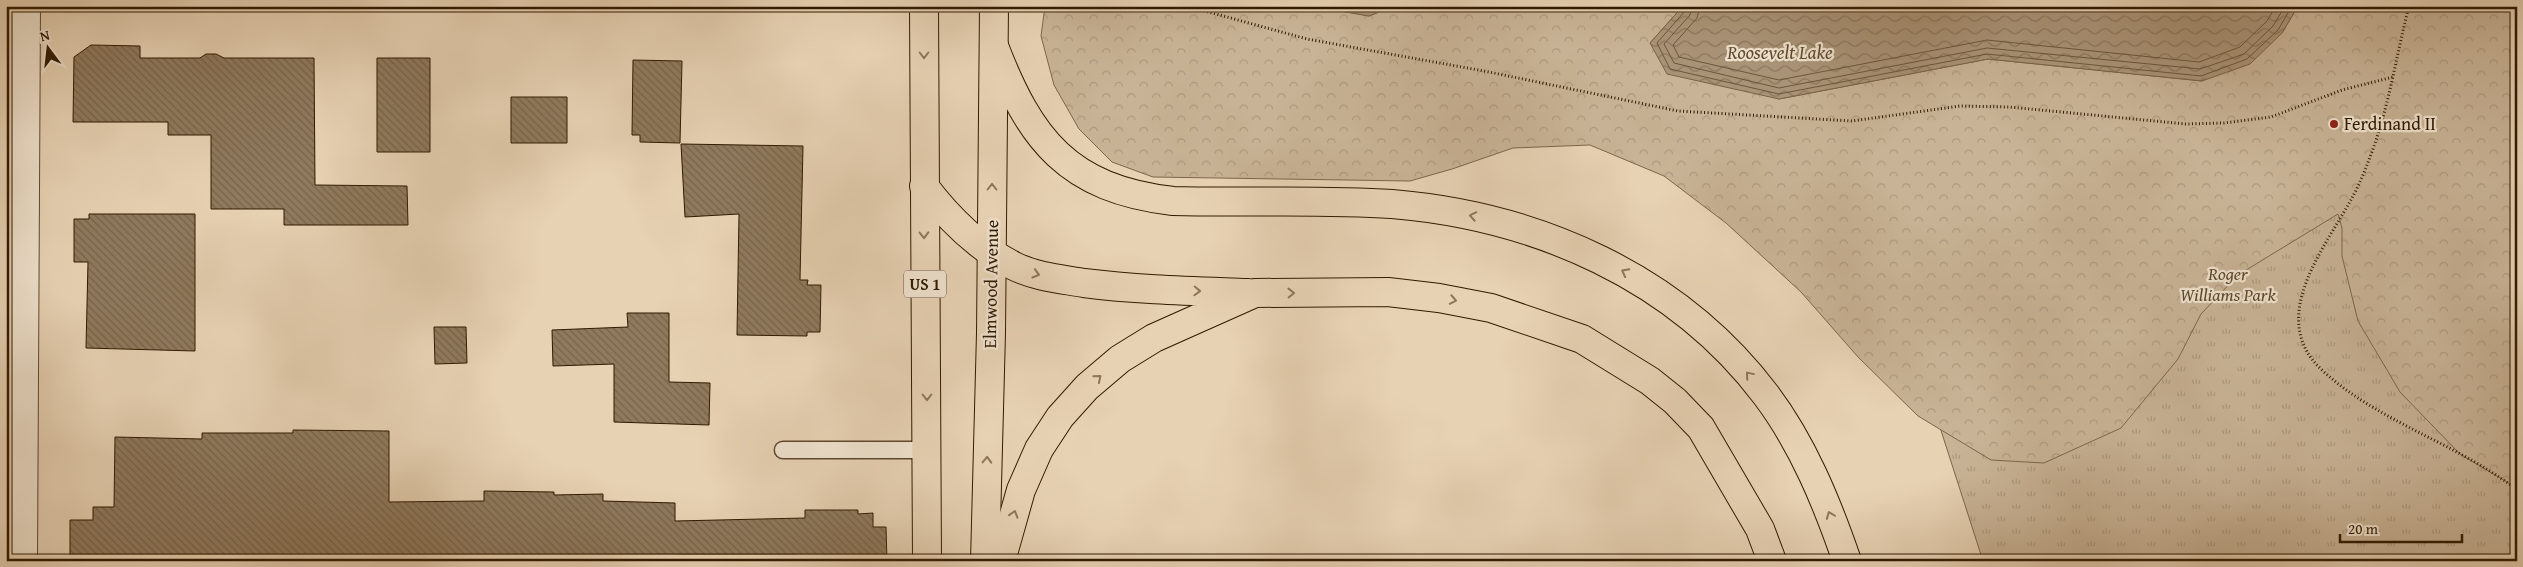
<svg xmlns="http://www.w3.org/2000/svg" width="2523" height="567" font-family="'Gentium Book Plus',serif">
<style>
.grass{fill:url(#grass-tufts);stroke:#7c664c}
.forest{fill:url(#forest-crowns);stroke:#7c664c}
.water{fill:url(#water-waves);stroke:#796348}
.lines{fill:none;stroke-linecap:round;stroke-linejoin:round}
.shore{stroke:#6c563c;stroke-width:1}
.building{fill:url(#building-back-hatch);stroke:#301a01}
.service-casing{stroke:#5e482e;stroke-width:19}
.minor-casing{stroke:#5e482e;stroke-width:30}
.primary-casing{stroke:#301a01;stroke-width:30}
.motorway-casing{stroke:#301a01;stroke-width:30}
.path{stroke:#301a01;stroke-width:3;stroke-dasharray:1 2.5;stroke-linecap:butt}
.service{stroke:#efe2ce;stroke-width:16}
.minor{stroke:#efe2ce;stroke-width:28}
.primary{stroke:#e7d2b4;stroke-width:28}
.motorway{stroke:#e7d2b4;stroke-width:28}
.oneway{stroke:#8c765a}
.poi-dot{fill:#8f2418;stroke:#efe2ce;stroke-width:2}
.labels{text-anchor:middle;stroke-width:4.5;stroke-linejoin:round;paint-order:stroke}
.shield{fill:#efe2ce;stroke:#69563e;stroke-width:1}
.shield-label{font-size:16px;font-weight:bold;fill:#301a01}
.poi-label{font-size:18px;fill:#301a01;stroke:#efe2ce;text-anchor:start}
.park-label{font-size:18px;font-style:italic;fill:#5e482e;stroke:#efe2ce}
.street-label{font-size:18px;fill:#301a01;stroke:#efe2ce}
.water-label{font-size:19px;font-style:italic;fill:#604a30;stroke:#efe2ce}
</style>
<defs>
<pattern id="grass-tufts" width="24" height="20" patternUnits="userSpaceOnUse" patternTransform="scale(1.25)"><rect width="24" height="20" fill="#c8b396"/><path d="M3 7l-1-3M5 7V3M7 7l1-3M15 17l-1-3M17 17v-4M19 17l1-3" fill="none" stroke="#ac9980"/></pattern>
<pattern id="forest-crowns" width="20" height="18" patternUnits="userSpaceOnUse" patternTransform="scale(1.25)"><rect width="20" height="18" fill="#c8b396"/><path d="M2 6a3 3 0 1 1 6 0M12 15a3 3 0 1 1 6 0" fill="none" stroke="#ac9980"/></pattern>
<pattern id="water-waves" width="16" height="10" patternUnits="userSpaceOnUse" patternTransform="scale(1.25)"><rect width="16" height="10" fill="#a99377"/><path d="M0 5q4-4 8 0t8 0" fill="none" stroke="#8a775f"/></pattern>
<pattern id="building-back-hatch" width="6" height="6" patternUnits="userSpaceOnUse" patternTransform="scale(1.25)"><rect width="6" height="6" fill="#8f7a5e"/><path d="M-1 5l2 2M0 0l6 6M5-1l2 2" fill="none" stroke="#75634b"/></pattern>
</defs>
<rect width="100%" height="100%" fill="#e7d2b4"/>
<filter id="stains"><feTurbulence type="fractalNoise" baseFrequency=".004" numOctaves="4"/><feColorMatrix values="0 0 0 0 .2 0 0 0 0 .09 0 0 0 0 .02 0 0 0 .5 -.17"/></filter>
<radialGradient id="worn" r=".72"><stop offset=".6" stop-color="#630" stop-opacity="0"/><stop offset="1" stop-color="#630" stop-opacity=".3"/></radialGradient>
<path class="grass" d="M1104,6h1413v555h-534l-128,-398z"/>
<path class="forest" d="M1045,6h268l56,10 25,-10h289l-33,37 129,56 209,-40 214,22 80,-48 16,-27h219v482l-57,-34 -60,-62 -42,-71 -16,-65v-28l-4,-14 -100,61 -37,39 -23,45 -57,69 -77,35 -53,-3 -73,-44 -60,-59 -57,-65 -75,-69 -62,-47 -74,-31 -77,3 -61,21 -42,12 -257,-4 -41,-15 -33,-33 -25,-44 -13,-49z"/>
<path class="water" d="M1313,6h81l-25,10z
M1683,6h615l-16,27 -32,31 -48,17 -214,-22 -209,40 -112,-25 -17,-31z"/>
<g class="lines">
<path class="shore" d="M1686,6l-1,5 -28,32 13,26 109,25 208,-40 214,22 46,-17 31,-29 14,-24
M1692,6l-2,9 -26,29 10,19 105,25 208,-40 213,21 44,-15 29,-28 12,-20
M1700,6l-3,12 -24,27 6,12 100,23 208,-40 212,22 41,-15 27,-26 9,-15"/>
</g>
<path class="building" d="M91,45l49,1v12h60l6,-4h10l8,4h90l1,127 92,1 1,39h-124v-16h-73v-74h-43v-13h-95l1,-65z
M377,58h53v94h-53z
M633,60l49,1 -2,82 -40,-1v-7h-8z
M511,97h56v46h-56z
M681,144l122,2 -3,134h8l-1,5h14l-1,47h-13v4l-70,-1 2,-121 -54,3z
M89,214h106v137l-109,-3 2,-86h-14v-43h15z
M627,313h42v69l41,1 -1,42 -95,-3v-58l-61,2 -1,-36 76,-3z
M434,327h32l1,36 -32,1z
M293,430l96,1v71l95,-1v-10l70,1v3l49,-1v7l72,2v18l130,-3v-8h53v4l15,-1v14h13l1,34h-90v-6h-121l2,6h-608v-41h23v-13h21l1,-70 87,2v-6h91z"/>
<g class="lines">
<g class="service-casing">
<path id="service" d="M783,450h144"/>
</g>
<g class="minor-casing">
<path id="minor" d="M23,561l3,-555"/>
</g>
<g class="primary-casing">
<path id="primary" d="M924,6l3,555
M985,561l6,-228 3,-327"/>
</g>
<g class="motorway-casing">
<path id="motorway" d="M994,46c36,94 74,143 179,155 73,2 146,-2 219,3 145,12 285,73 374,191 37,49 61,108 81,166
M924,186c25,33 53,61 90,80 22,11 47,13 70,17 55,7 109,8 164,10
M1001,561l20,-71 18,-41 21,-32 27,-30 33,-28 34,-21 101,-45 133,-1 51,6 52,10 91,31 68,42 25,20 26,27 59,101 12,32"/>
</g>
<path class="path" d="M1187,6l120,33 177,32 194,40 174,10 108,-15 49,1 177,17 38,-1 47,-6 71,-27 51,-13
M2409,6c-13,50 -20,102 -39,151 -5,14 -11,28 -18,41 -27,50 -87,121 -29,173 57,52 134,72 194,119"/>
<use href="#service" class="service"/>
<use href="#minor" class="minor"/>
<use href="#primary" class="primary"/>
<use href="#motorway" class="motorway"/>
</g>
<defs><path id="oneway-chevron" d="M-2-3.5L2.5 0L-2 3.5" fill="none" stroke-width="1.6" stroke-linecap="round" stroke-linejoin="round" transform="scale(1.25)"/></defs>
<g class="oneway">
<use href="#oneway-chevron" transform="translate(924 55) rotate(90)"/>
<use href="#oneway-chevron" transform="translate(992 187) rotate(-90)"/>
<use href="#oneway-chevron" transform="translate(1473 216) rotate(-169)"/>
<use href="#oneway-chevron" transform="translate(924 235) rotate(89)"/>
<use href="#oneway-chevron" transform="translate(1625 272) rotate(-152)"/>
<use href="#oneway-chevron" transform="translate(1036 274) rotate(17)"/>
<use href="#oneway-chevron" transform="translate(1197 291) rotate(2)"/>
<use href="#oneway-chevron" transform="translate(1291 293) rotate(-1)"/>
<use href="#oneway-chevron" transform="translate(1453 300) rotate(11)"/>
<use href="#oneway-chevron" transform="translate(1749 375) rotate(-130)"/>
<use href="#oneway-chevron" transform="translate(1098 378) rotate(-40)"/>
<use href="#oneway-chevron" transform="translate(927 397) rotate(90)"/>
<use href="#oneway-chevron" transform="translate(987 460) rotate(-88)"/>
<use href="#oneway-chevron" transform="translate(1014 514) rotate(-73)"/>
<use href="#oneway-chevron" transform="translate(1830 515) rotate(-111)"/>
</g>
<circle class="poi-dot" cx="2334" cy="124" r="5"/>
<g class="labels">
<rect class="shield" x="904" y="270.5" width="42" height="27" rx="4"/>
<g class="shield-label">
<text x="925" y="290">US 1</text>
</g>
<g class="poi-label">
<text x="2344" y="130">Ferdinand II</text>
</g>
<g class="park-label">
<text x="2228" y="280">Roger<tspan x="2228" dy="21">Williams Park</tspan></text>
</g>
<g class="street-label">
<text transform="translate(991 284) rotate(-89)" y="6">Elmwood Avenue</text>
</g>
<g class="water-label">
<text x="1780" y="59">Roosevelt Lake</text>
</g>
</g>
<rect width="2523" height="567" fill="none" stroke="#e7d2b4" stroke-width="25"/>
<rect x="8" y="8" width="2508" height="552" fill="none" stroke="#301a01" stroke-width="2.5"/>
<rect x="12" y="12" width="2498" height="542" fill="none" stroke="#301a01"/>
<g transform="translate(48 48) rotate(345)" stroke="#efe2ce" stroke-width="4" paint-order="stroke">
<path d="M0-4L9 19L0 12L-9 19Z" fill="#301a01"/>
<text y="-8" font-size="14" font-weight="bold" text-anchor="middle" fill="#301a01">N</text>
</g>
<path d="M2340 534v8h122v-8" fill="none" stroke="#301a01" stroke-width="2.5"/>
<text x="2348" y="534" font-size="15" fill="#301a01" stroke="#efe2ce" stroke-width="4" paint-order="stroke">20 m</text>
<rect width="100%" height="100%" filter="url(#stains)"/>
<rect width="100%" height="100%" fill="url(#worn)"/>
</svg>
